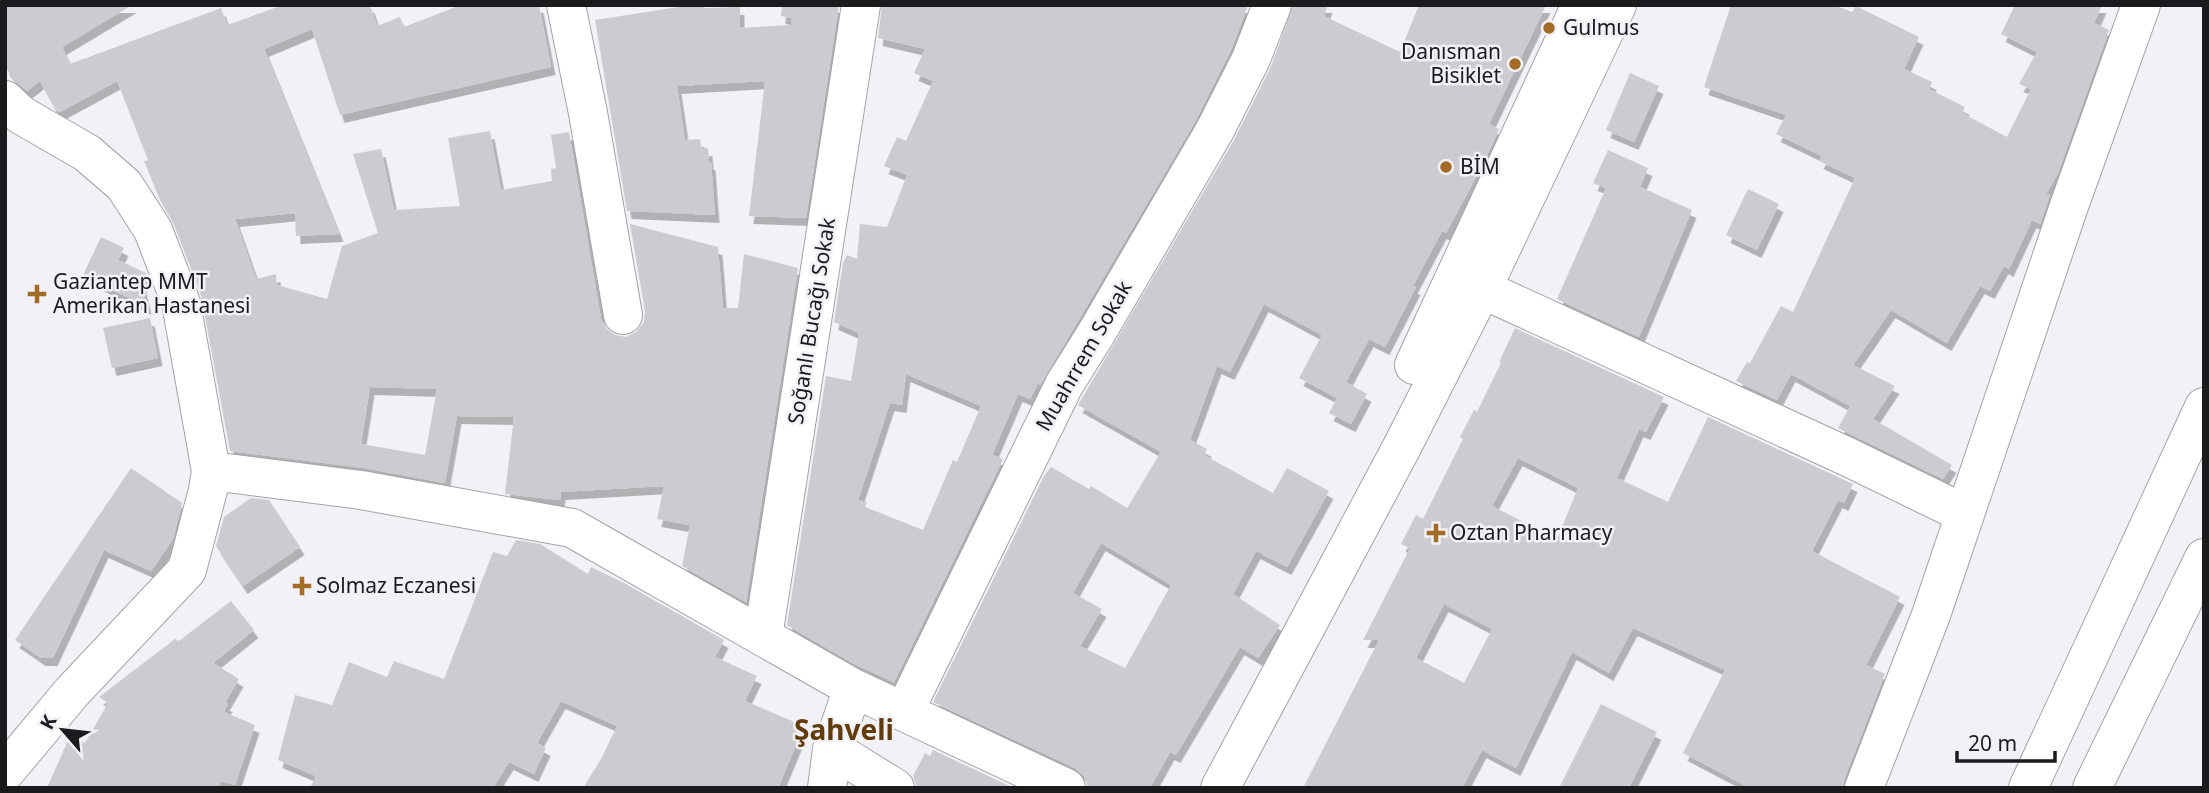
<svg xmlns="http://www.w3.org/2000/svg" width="2209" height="793" font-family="'Noto Sans',sans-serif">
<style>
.building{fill:#cdcbcf;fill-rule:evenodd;filter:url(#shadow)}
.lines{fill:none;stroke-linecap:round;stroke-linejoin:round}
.minor-casing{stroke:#a4a4a8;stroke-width:40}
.major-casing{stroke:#a4a4a8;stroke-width:40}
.minor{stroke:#fff;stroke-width:38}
.major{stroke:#fff;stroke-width:38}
.poi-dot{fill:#a36b28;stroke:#f1f1f6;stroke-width:2.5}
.labels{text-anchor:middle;stroke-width:5;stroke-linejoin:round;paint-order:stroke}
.poi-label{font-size:21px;fill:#1b1b1d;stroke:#f1f1f6;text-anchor:start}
.street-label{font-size:21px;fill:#1b1b1d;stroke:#f1f1f6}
.district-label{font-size:28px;font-weight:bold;fill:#613b0a;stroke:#f1f1f6}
</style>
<defs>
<filter id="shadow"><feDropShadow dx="4.5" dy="8" stdDeviation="0" flood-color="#0004"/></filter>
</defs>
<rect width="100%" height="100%" fill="#f1f1f6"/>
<path class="building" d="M5,5h127l-70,42 8,17 151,-56 6,17 56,-20h87l7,21 23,-9 4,10 57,-22h78l12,62 -211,48 -28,-86 -48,20 75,185 -43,2 -1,-23 -60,6 21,60 20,-5 1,11 50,14 15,-53 36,-13 -25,-79 28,-5 13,61 66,-4 -12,-68 42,-7 11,59 51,-9 -1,-12 5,-1 -5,-33 18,-3 32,187 5,9 9,7 11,2 10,-5 8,-10 1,-11 -15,-87 88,23 5,61h15l6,-54 54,14 -52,334 -64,-36 8,-41 -33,-6 7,-33 -103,6 -1,8 -55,-6 9,-77 -57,-1 -12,67 -81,-15 -134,-17 -29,-156 -28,-73 -13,-22 -16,-39 4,-1 -31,-79 -57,31 -5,-3 -15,-28 -13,10 -10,-9 -12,-15zM370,387l67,2 -12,66 -64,-11z
M782,5h57l-33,213 -57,-2 16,-135 -88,5 8,54 15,-1 1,10 7,-1 1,14h2l4,53 -88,-4 -32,-191 90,-14h19v2l36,-1v21l51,-3 1,-7 -11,-2z
M882,5h366l-17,45 -35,70 -118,201 -38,64 -2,-2 -8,16 -12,-5 -26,61 11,4 -109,223 -38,-17 -69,-40 39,-249 25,5 8,-48 -25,-11 9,-59 4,-8 10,4 3,-35 27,3 20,-52 -23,-9 13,-29 9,4 27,-60 -19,-8 11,-24 -47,-11zM906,374l75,32 -24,56 -4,-2 -30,70 -58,-23 2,-5 -9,-2 32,-97 12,2z
M1293,5h35l-4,11 76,36 19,-47h127l-57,119 10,5 -16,35 -37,69 -4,-2 -29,55 3,1 -31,60 -16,-8 -23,43 21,12 -16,30 -22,-11 8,-15 -38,-20 23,-43 -58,-31 -34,68 -13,-6 -27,74 17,9 -3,6 69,38 14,-25 42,23 -42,76 -31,-16 -23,43 47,31 -22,33 -18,-11 -64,108 -6,-3 -20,36h-62l-4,-12 -9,-8 -142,-66 111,-226 7,-9 38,22 2,-3 36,22 34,-56 -83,-47 156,-265 37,-73zM1101,543l70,42 -46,83 -45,-22 22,-37 -29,-16z
M1731,5h103l18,7 4,-6 63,31 -15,32 28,13 -3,7 36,18 -3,6 45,24 24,-48 -12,-5 18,-32 -36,-18 14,-29h87l-8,18 15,7 -51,143 -12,21 4,1 -10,29 -8,-4 -23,49 -5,-3 -14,25 -10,-5 -33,57 -56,-33 -38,55 42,21 -22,33 79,46 -9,14 -105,-51 12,-22 -59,-32 -14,26 -41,-19 11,-19 3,1 31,-57 12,6 62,-134 -36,-17 3,-5 -46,-22 10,-19 -82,-28z
M1630,73l29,13 -25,56 -28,-12z
M1608,150l40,18 -8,19 52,23 -53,127 -82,-38 49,-111 -13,-5z
M1748,189l31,15 -22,46 -31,-15z
M101,237l23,11 -6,12 28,13 -4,12 5,22 -64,-32z
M150,318l8,40 -46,10 -9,-40z
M1515,328l149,69 -18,35 -7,-3 -22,49 51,24 40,-85 145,67 -9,19 -6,-3 -26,51 88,46 -34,68 19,9 -41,106 -1,8h-93l-67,-35 42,-83 -92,-42 -24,45 -37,-21 -56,116 -34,-18 -20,38h-159l76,-148h-16l47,-92 -9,-4 15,-29 7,4 40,-80 -3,-2 14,-27 3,2 24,-49 -2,-1zM1518,458l60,30 -21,51 -65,-33zM1444,604l48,25 -28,54 -48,-25z
M131,468l51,35 -9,36 -22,32 -47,-21 -51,108h-12l-26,-18z
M251,498l18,2 31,47 -57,39 -27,-40 8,-29z
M516,540l24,4 48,30 3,-7 33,16 100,57 -9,17 42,19 -12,25 59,25 -26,62h-195l18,-29 16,-33 -56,-25 -24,42 9,5 -12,26 -25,-12 -16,26h-183l6,-12 -38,-16 17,-65 37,10 17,-43 38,15 7,-16 50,18 49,-127 14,4z
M231,601l23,29 -41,33 26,16 -14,24 3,1 -4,8 31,13 -20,60 -14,-4 -4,7h-170l23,-52 15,7 23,-40 -9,-6 76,-58 4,2z
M1601,704l56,28 -28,56h-70z
M933,750l81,38h-97l-4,-12 12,-23 5,3z"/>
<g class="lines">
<g class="minor-casing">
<path id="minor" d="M566,5l22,108 35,202
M5,100l16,15 66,38 37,32 29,45 28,73 30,168 -3,19 -21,80 -115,122 -67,80
M1482,289l366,168 117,57
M211,471l150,19 211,38 281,160 213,100
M763,637l98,-632
M904,712l160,-327 33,-53 118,-202 36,-71 21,-54
M832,749l63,39
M827,788l5,-39 21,-61
M1864,788l67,-173 138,-409 72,-201"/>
</g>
<g class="major-casing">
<path id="major" d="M1414,365l167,-360
M1220,788l184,-345 78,-154 135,-284
M2028,788l176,-381
M2092,788l112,-230"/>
</g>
<use href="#minor" class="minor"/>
<use href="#major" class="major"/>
</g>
<g class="poi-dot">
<circle cx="1549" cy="28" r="7"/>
<circle cx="1515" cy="64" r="7"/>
<circle cx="1446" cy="167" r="7"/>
<path d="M33.5 283.5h7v7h7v7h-7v7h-7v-7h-7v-7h7z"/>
<path d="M1432.5 522.5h7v7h7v7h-7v7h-7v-7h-7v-7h7z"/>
<path d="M298.5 575.5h7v7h7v7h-7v7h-7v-7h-7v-7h7z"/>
</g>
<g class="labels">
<g class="poi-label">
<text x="1563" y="35">Gulmus</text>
<text x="1501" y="59" text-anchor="end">Danısman<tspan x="1501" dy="24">Bisiklet</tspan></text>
<text x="1460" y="174">BİM</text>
<text x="53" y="289">Gaziantep MMT<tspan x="53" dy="24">Amerikan Hastanesi</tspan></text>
<text x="1450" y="540">Oztan Pharmacy</text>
<text x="316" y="593">Solmaz Eczanesi</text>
</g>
<g class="street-label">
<text transform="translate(812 321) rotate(-81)" y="7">Soğanlı Bucağı Sokak</text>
<text transform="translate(1084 356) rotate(-60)" y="7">Muahrrem Sokak</text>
</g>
<g class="district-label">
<text x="844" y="740">Şahveli</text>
</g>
</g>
<rect width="2209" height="793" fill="none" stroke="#1b1b1d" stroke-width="14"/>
<g transform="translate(63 730) rotate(298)" stroke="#f1f1f6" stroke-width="5" paint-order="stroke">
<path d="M0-5L12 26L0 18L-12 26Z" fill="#1b1b1d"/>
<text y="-10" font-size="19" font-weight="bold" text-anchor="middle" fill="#1b1b1d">K</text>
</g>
<path d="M1957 751v10h98v-10" fill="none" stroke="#1b1b1d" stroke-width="3.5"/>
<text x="1968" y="751" font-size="21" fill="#1b1b1d" stroke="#f1f1f6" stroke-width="5" paint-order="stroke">20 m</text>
</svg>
